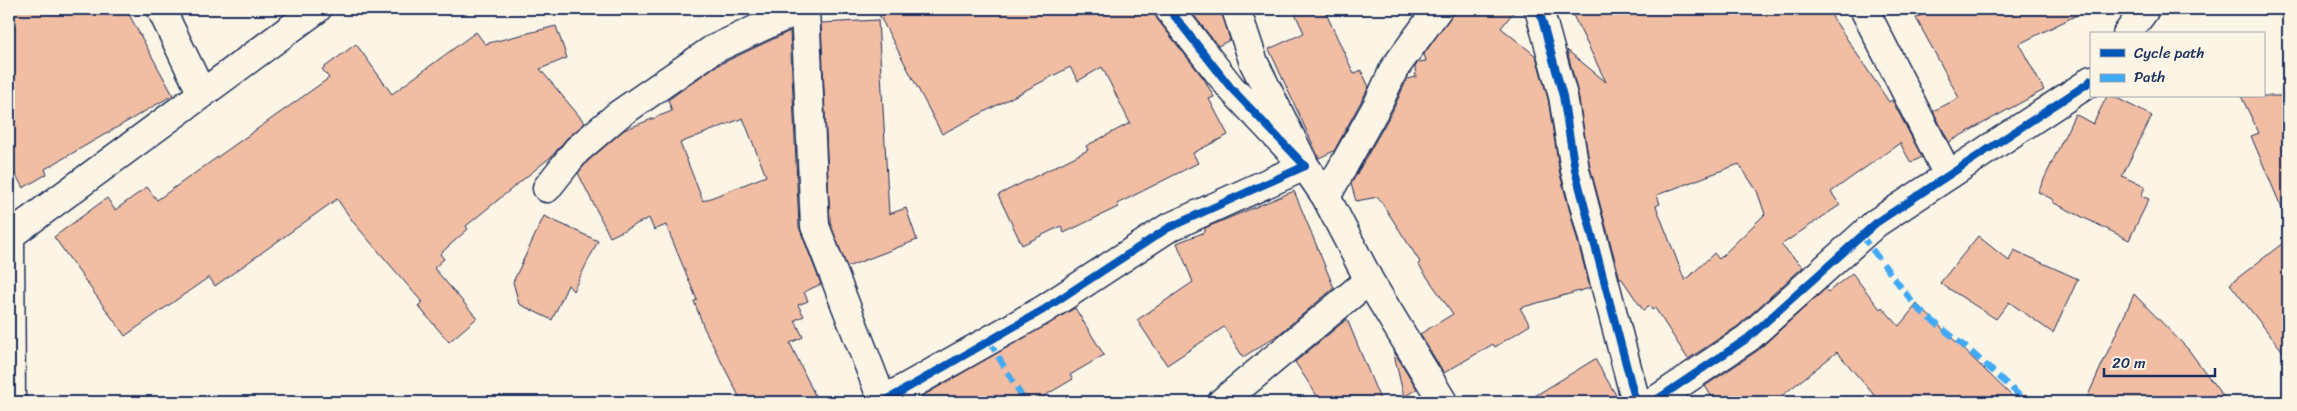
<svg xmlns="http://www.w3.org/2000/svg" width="2297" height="411" font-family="Sriracha,sans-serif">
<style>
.building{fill:#f1bda3;stroke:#1b2f5e;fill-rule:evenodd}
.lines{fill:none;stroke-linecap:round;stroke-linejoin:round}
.street-casing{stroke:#1b2f5e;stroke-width:31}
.street{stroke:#fcf5e5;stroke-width:28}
.quiet{stroke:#3fa9f5;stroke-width:6;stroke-dasharray:12 6;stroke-linecap:butt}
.cycleway-casing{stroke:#fcf5e5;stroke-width:11}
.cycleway{stroke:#0057b8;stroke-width:8}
</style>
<rect width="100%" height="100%" fill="#fcf5e5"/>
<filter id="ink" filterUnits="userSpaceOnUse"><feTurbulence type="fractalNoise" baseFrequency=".02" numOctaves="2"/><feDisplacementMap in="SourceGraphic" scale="10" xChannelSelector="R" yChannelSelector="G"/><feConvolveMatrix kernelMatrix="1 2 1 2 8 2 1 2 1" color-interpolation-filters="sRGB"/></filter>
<g filter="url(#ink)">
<path class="building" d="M9,9h117l47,86 -128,74 2,5 -24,14 -14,-25z
M876,9h278l3,10 47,60 10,18 -5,2 19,36 -35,18 5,10 -81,41 1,3 -54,26 -3,-7 -39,19 -24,-50 90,-45 -2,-4 44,-23 -28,-56 -24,14 -8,-14 -128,67z
M1189,9h32l9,31 -12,6z
M1293,9h31l30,65 7,-4 8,17 -35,64 -15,7 -50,-109 35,-16z
M1455,9h61l-15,19 35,28 12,43 12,75 30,114 -70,20 10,17 -35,22 -2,-3 -49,29 -24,-39 33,-20 -35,-50 2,-2 -42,-65 -22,4 -5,-17 41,-72 15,-33 9,-2 -1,-10 3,-5 8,-1 -2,-7z
M1570,9h257l62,93 3,-2 30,57 -11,6 -11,-20 -69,49 9,13 -59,40 22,22 -65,59 -50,33 -33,-51 -3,2 -2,-4 -7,4 -21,-31h-2l-30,-112 -12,-73 -11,-44 39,32zM1739,164l18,27 8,23 -46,45 -5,-6 -29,28 -29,-75 4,-2 -3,-9z
M1933,9h156l-70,35 25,46 -95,52 -16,-31 26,-13 -43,-80z
M878,20l11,194 17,-6 11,32 -70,27 -17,-44 -9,-200z
M556,26l11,32 -27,11 45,54 -18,15 -15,18 -86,70 2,3 -28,25 4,5 -10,9 43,50 -28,24 -31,-36 4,-4 -68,-79 -17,-24 -122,87 -6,-9 -84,59 -71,-99 53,-39 8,12 32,-23 10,13 172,-122 -7,-9 34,-25 36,50 84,-62 9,12z
M790,31l9,196 22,57 -17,8 4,9 -10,4 6,11 -9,4 8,17 -13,6 28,59h-76l-38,-74 -10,-27 3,-1 -31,-75 -12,5 -5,-12 -39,19 -32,-64 10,-12 36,-31 48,-19 -4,-11 46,-33zM743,118l23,58 -63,25 -23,-58z
M2107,96h6l39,20 -30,60 23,11 -4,9 8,3 -20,41 -77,-38 2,-2 -16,-8 37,-78 18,10z
M2241,96h47v127l-37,-87 8,-3z
M1294,191l40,97 -56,47 -35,22 -19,-30 -57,38 -30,-45 56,-38 -16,-39 28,-11v-4z
M544,216l54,25 -25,50 -5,-6 -16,35 -33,-16 -6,-22z
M1978,236l31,25 5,-11 64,29 -25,54 -44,-31 -13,17 -56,-36z
M2288,239v119l-58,-74z
M1852,273l28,36 2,-2 17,19 18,-22 101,98h-138l-43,-50 -63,50h-59l-10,-16 52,-35 68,-62 3,3z
M2134,294l54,55 39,53h-142z
M1075,308l29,47 -34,20 3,4 -39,23h-122z
M1347,319l34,83h-60l-26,-40z
M1393,350l24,39 -13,8z
M1595,359l25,43h-95z"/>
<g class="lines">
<g class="street-casing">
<path id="street" d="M161,9l41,85
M805,9l10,217 68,176
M1236,9l18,54 51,103 21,31 43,83 74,122
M1539,9l24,87 12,74 61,232
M1864,9l84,166
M2127,34l17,-23v-2
M547,188l30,-38 41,-35 94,-65 88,-41
M1326,197l52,-93 16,-35 44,-60
M9,236l308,-227
M10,236l1,166
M882,401l161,-91 125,-82 137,-62 -74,-78 -62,-79
M1222,402l147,-122
M1653,402l95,-64 128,-115 211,-139 4,-4"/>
</g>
<use href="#street" class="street"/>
<path class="quiet" d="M1861,235l56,73 51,41 59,53
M989,341l36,61"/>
<g class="cycleway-casing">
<path id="cycleway" d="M1539,9l24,87 12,74 61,232
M883,402l160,-92 125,-82 137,-62 -74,-78 -62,-79
M1653,402l95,-64 128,-115 211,-139 4,-4"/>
</g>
<use href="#cycleway" class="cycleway"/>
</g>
</g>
<rect width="2297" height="411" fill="none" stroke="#fcf5e5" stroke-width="30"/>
<rect x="15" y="15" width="2267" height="381" fill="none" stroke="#1b2f5e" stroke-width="2" filter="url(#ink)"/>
<rect x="2090" y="32" width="175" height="65" fill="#fcf5e5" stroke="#a2a6af"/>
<rect x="2100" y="49" width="25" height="8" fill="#0057b8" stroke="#a2a6af"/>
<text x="2134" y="58" font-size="15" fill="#1b2f5e">Cycle path</text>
<rect x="2100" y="74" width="25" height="8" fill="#3fa9f5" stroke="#a2a6af"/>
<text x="2134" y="82" font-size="15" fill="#1b2f5e">Path</text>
<path d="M2104 368v8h111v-8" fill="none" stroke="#1b2f5e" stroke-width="2.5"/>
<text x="2112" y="368" font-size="15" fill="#1b2f5e" stroke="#fcf5e5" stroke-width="4" paint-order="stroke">20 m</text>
</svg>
